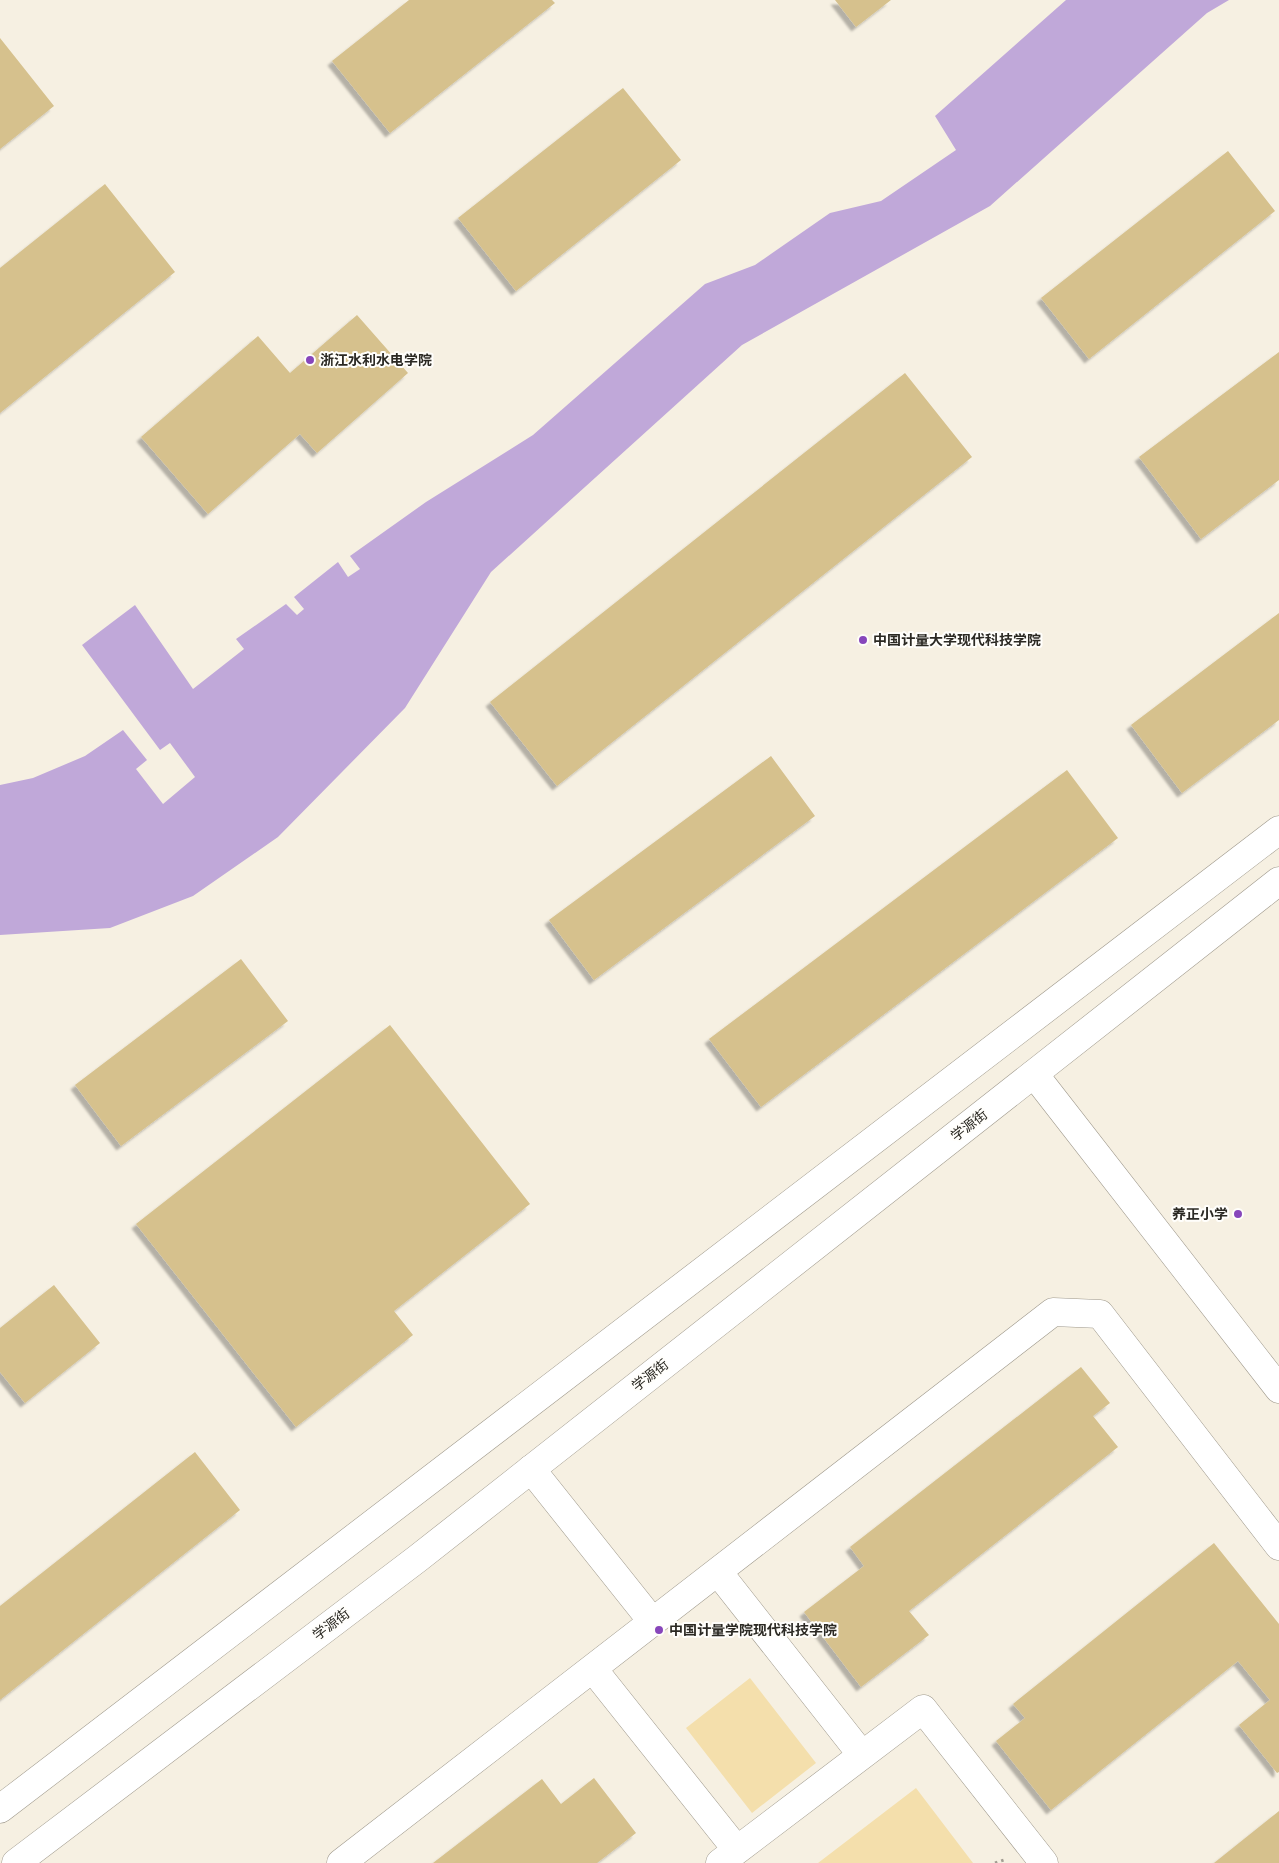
<svg xmlns="http://www.w3.org/2000/svg" width="1279" height="1863" font-family="Inter,'Noto Sans SC',sans-serif">
<style>
.green{fill:#f4dfac}
.water{fill:#c0a8d9}
.building{fill:#d6c18d;filter:url(#shadow)}
.lines{fill:none;stroke-linecap:round;stroke-linejoin:round}
.street-casing{stroke:#9e988b;stroke-width:29}
.secondary-casing{stroke:#9e988b;stroke-width:29}
.path{stroke:#a29d93;stroke-width:3;stroke-dasharray:2.5 4;stroke-linecap:butt}
.street{stroke:#fff;stroke-width:28}
.secondary{stroke:#fff;stroke-width:28}
.poi-dot{fill:#8746bb;stroke:#fffefb;stroke-width:2}
.labels{text-anchor:middle;stroke-width:4;stroke-linejoin:round;paint-order:stroke}
.poi-label{font-size:14px;font-weight:bold;fill:#2b2923;stroke:#fffefb;text-anchor:start}
.street-label{font-size:14px;fill:#2b2923;stroke:#fffefb}
</style>
<defs>
<filter id="shadow"><feDropShadow dx="-4.5" dy="4.5" stdDeviation="1" flood-color="#0004"/></filter>
</defs>
<rect width="100%" height="100%" fill="#f6f0e2"/>
<path class="green" d="M750,1678l66,85 -64,50 -66,-85z
M916,1788l57,75h-155z"/>
<path class="water" d="M1066,0h163l-22,13 -217,193 -248,139 -251,227 -86,136 -127,129 -85,59 -83,32 -110,7v-150l33,-7 52,-22 38,-26 24,30 -11,9 27,35 32,-27 -25,-34 -10,7 -78,-105 53,-40 58,84 51,-40 -8,-10 50,-35 11,11 7,-6 -10,-12 44,-35 10,15 12,-8 -10,-13 76,-54 107,-67 172,-151 50,-19 75,-52 51,-12 75,-51 -21,-34z"/>
<path class="building" d="M409,0h143l3,3 -165,130 -58,-72z
M835,0h56l-35,27z
M0,38l54,68 -54,43z
M623,88l58,72 -165,131 -58,-73z
M1228,151l47,60 -186,148 -48,-61z
M105,184l70,88 -175,141v-145z
M357,315l51,58 -91,80 -17,-19 -92,80 -67,-77 117,-101 32,37z
M1279,352v128l-78,59 -62,-82z
M905,373l67,84 -415,329 -67,-84z
M1279,613v107l-97,73 -51,-68z
M771,756l44,60 -221,164 -45,-60z
M1067,770l51,68 -357,269 -52,-68z
M241,959l47,62 -167,125 -46,-61z
M390,1025l140,179 -136,107 19,24 -117,92 -160,-203z
M54,1285l46,58 -75,60 -25,-31v-44z
M1081,1367l29,36 -17,13 25,31 -209,164 20,24 -68,52 -57,-75 60,-46 -14,-19z
M195,1452l45,58 -240,190v-94z
M1214,1543l65,81v148l-2,1 -38,-48 31,-25 -32,-39 -187,149 -55,-69 29,-23 -12,-14z
M594,1778l42,55 -39,30h-164l109,-84 19,25z
M1279,1811v52h-65z"/>
<g class="lines">
<g class="street-casing">
<path id="street" d="M1034,1074l245,315
M531,1469l121,152
M718,1572l144,183
M593,1669l144,181
M341,1863l712,-551 47,2 179,232
M720,1863l203,-154 121,154"/>
</g>
<g class="secondary-casing">
<path id="secondary" d="M0,1809l1279,-979
M16,1863l401,-304 862,-678"/>
</g>
<path class="path" d="M995,1863l9,-3"/>
<use href="#street" class="street"/>
<use href="#secondary" class="secondary"/>
</g>
<g class="poi-dot">
<circle cx="310" cy="360" r="5"/>
<circle cx="863" cy="640" r="5"/>
<circle cx="1238" cy="1214" r="5"/>
<circle cx="659" cy="1630" r="5"/>
</g>
<g class="labels">
<g class="poi-label">
<text x="320" y="365">浙江水利水电学院</text>
<text x="873" y="645">中国计量大学现代科技学院</text>
<text x="1228" y="1219" text-anchor="end">养正小学</text>
<text x="669" y="1635">中国计量学院现代科技学院</text>
</g>
<g class="street-label">
<text transform="translate(969 1125) rotate(-38)" y="5">学源街</text>
<text transform="translate(650 1375) rotate(-38)" y="5">学源街</text>
<text transform="translate(331 1624) rotate(-37)" y="5">学源街</text>
</g>
</g>
</svg>
